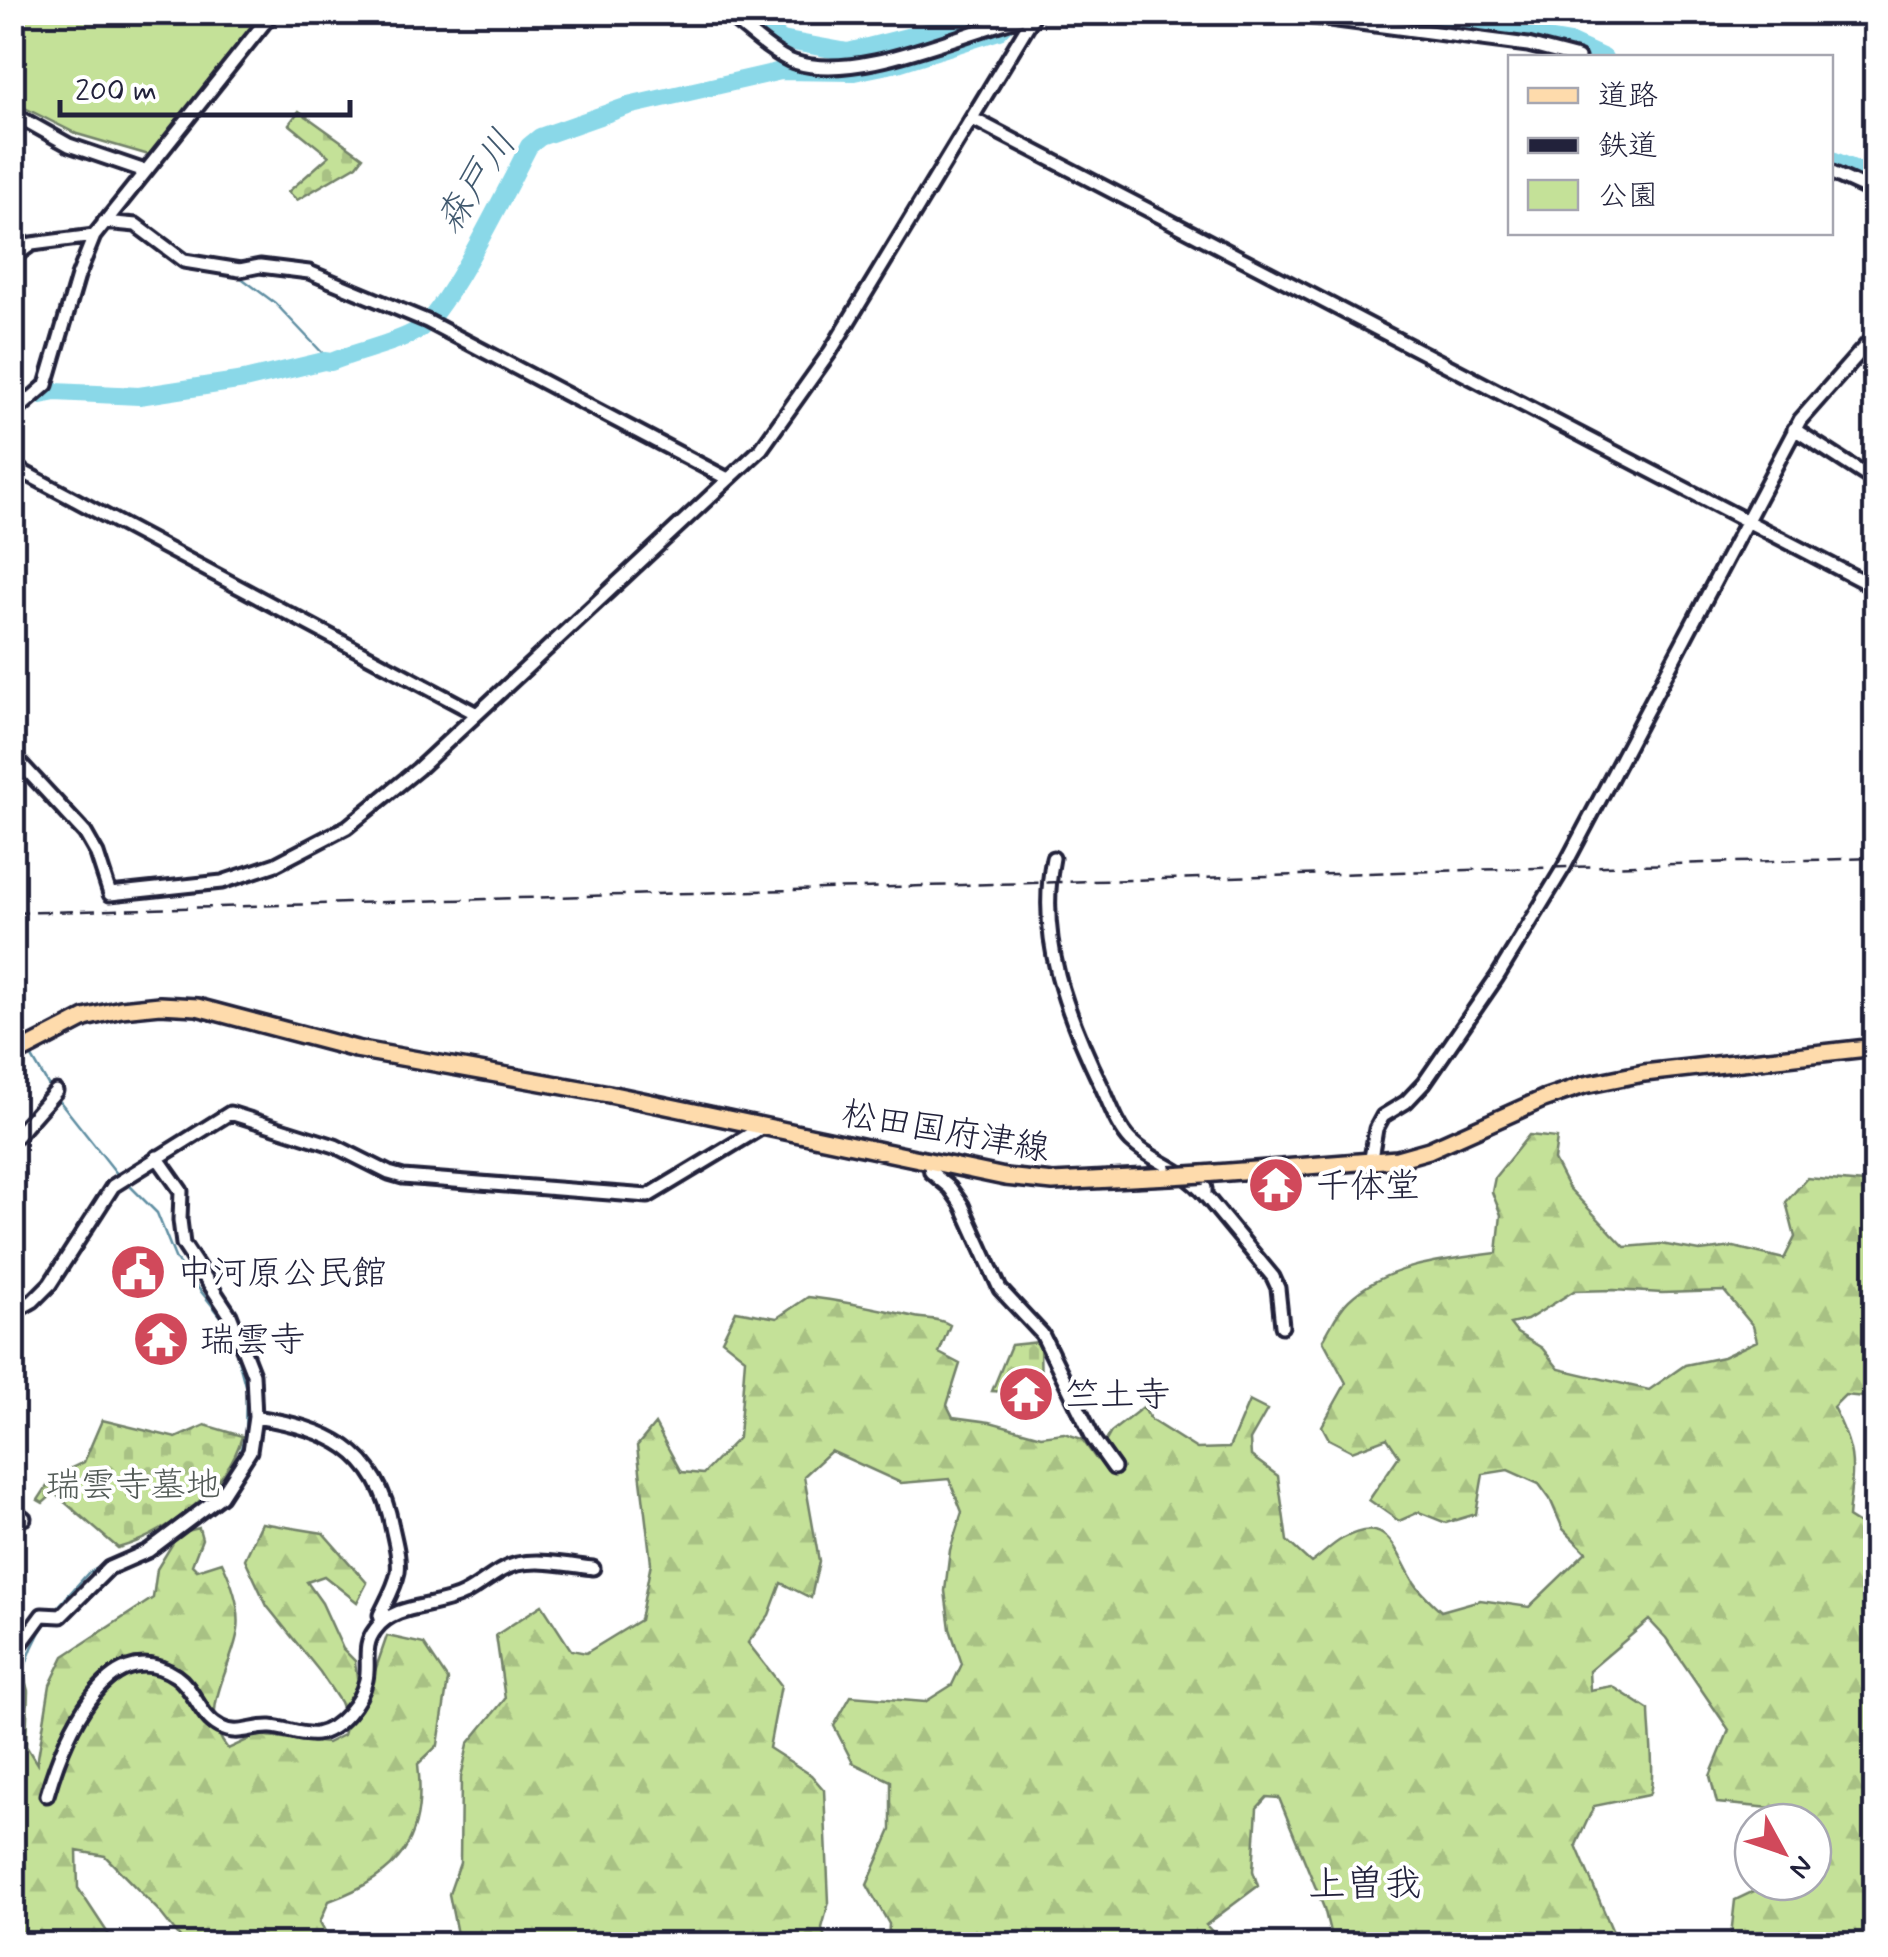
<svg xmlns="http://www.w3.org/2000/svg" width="1888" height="1957" font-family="Mynerve,'Klee One',sans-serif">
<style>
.forest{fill:url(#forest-firs);stroke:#73826a;stroke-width:2.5;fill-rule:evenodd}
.cemetery{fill:url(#cemetery-stones);stroke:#73826a;stroke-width:2.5}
.park{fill:#c4e198;stroke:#73826a;stroke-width:2.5}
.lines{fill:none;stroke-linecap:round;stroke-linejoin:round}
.stream{stroke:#608fa3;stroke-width:2.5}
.river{stroke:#8ad8e8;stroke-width:18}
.minor-casing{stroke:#22223b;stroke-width:19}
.major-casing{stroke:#22223b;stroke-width:22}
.minor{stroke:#fff;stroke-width:11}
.major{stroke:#fedbac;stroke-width:15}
.rail{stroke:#22223b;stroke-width:2.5;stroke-dasharray:15 8;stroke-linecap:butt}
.major-bridge-casing{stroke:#22223b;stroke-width:22;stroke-linecap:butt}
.major-bridge{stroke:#fedbac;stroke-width:15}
.labels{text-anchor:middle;stroke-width:8;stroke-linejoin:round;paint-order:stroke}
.street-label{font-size:35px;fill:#22223b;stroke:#fff}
.poi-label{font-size:35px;fill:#22223b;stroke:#fff;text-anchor:start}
.park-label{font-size:35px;fill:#535b57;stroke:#fff}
.water-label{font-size:38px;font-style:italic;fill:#41596f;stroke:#fff}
.neighbourhood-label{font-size:38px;fill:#22223b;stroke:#fff}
</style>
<defs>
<pattern id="forest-firs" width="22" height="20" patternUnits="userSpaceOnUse" patternTransform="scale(2.5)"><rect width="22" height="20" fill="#c4e198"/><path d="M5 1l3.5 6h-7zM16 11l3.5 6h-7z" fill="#a8c184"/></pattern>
<pattern id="cemetery-stones" width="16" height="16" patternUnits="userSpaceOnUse" patternTransform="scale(2.5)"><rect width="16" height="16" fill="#c4e198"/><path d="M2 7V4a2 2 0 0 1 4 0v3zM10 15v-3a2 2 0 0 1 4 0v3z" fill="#a8c184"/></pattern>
</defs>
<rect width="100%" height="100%" fill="#fff"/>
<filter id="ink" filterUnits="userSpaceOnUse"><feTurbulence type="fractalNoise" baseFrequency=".01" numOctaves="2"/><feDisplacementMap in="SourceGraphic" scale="20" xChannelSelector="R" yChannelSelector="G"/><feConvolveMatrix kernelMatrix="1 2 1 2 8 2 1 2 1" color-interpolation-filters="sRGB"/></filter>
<g filter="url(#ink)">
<path class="forest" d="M1529,1135l28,3 -3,22 14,27 57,60 36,-3 39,7 34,-4 50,12 11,-22 -9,-35 21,-24 68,6v214l-30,-3 -12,12c25,48 20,58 15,110l27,17v410h-145l5,-44 38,-18h40v-60h-32l-10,-14 -54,-5 -7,-27 19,-46 -63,-92 -17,-18 -60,51 1,19 22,-4 37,24c0,22 7,69 0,85l-55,11 -18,39 42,99h-285l-9,-36 -45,-110 -12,-1 -10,11 -4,63 5,15 -52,39 18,19h-336l1,-20 -22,-39 24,-55v-49l-38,-18 -19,-37 17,-30 74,6 27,-17 10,-21 -12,-35 -5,-38 5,-41 12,-38 -13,-33 -48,4 -70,-32 -27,25 15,85 -8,37 -30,-15 -12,32 -21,28 33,42 -12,63 42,27 13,15 5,112 -7,26 5,16h-368l-10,-50 11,-31 1,-85 7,-34 37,-45 -9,-64 46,-30 29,45 15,3 54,-33 11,-57 -14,-117 18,-22 26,48 22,2 36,-37 6,-79 -23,-18 14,-29 41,7 31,-21c36,4 68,11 103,19 13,4 27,1 39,9l-11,28 21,11 -13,41 6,12 37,5 51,14 23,-3 18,6 14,20 15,-27 32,-25 8,13 46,29 32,-1 20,-47 18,9 -17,30 1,16 27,20 9,65 24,22c10,-7 20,-18 31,-24 47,-26 53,12 72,43 7,11 18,20 27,29l39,-11 49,7 57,-55 -23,-23 -13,-30 -11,-15 -31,-14 -25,4 -7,40 -30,9 -27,-11 -20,9 -30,-21 30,-44 -12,-18 -35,13 -23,-12 -7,-13 24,-43 -23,-43c8,-13 15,-30 26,-40 38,-36 99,-41 148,-47l4,-38 -9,-23 3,-15zM1614,1290l48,3 62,-2 29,35 4,15 -34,16 -38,8 -36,25 -90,-21 -17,-21 -25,-15 -7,-9 17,-4 47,-29z
M262,1523l61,10 44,50 -10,19 -33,-26 -17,6 15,21 21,46 12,12 2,16 18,-6 12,-35 37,8 24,36 -10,65 -20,19c9,76 -18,111 -89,137l-9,21 12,22h-147l-26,-33 -54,-55 -28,-5 1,37 37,56h-102l-1,-284 7,-3 9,34 -2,55 11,18 13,-79 14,-29 89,-58 4,-29 22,-36 20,-5 3,11 -10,26 5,5 25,-8c10,21 19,45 16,68 -6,41 -42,81 -10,119l30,-14 69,8 16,-8 4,-14 -7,-19 -20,-30 -53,-66 -22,-47z"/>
<path class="cemetery" d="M299,111l64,46 -6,8 -60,35 -9,-8 41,-36 -40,-32z
M1040,1342l1,52 -49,-3 19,-46z
M102,1420l74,18 29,-13 37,11c-14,52 -74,98 -124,112l-64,-55 -11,10 -5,-3 15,-23 31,-15z"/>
<path class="park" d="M12,13l1,-1 251,1 -115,142 -72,-21 -64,-32z"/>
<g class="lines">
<path class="stream" d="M12,232l17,5
M207,271l33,6 35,26 56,59
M12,1021l11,20
M29,1052l21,36
M58,1099l60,76
M56,1609l32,-36 59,-31 66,-49 25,-34 7,-25 1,-45 -11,-41 -13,-30 -46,-58 -19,-47 -29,-29
M15,1751c3,-51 3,-88 33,-132"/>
<path class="river" d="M744,12l38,28 66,12 79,-20 58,-20
M1390,12l181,31 33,15
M1830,159l46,19
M12,401l43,-9 84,4 105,-16 80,-19 7,1c28,-12 61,-17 87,-32 27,-14 93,-150 111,-184l11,-9 88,-31 153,-35 73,1 44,-9 101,-32 18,-19"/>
<g class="minor-casing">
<path id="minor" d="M724,12c19,14 49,43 70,50 67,22 175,-34 242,-48
M1276,12l252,33 50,13
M12,113l57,32 76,26
M973,119l903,469
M1830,172l46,21
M104,222l32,3 48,36 56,9 20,-4 49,6 118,49 301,158
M12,258l20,-14 62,-8
M12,415l34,-30 32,-109 16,-40 179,-224
M1794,429l82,53
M12,466l465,248
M12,754l73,79 12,21 13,40 112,-12 54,-18 71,-37 71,-58 343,-320 69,-97 206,-340
M1053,858c-16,81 14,157 49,229 8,17 16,41 29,54 24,23 51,26 74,54
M12,1141l44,-50
M929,1161l2,11 19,16 12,17 38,84 42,45 52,106 20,28
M1370,1164l6,-35 7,-13 23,-14 18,-19 73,-106 67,-110 236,-447 76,-86
M1205,1188v7l68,82 5,11 4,38
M12,1313l21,-12 17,-17 63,-98 117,-73 105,33 54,27 14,4 245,19 116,-70
M255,1417c72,11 123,32 137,110 3,14 8,31 6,45 -3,15 -12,30 -18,43l2,7
M12,1510l12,8
M12,1656l30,-41 19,1 48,-48 39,-17 73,-55 29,-45 5,-34 -2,-43 -23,-59 -47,-71 -3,-24 1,-29 -24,-34
M47,1795c14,-49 58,-166 129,-119 19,13 23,40 44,51 18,10 32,-1 51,0 15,1 31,9 45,7 23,-4 45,-32 50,-54 4,-18 -4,-33 9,-50 20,-28 61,-21 89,-36 18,-9 33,-25 53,-30 24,-5 52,1 76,4"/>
</g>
<g class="major-casing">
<path id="major" d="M12,1056l73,-38 36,-9 39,-4 37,2 159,42 253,45 396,83 48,5 117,-6
M1203,1174l194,-15 32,-9 114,-51 41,-14 60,-12 232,-26"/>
</g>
<use href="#minor" class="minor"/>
<use href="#major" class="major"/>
<path class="rail" d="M12,913l1864,-55"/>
<g class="major-bridge-casing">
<path id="major-bridge" d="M1170,1176l33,-2"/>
</g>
<use href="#major-bridge" class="major-bridge"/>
</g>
</g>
<defs>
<g id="temple-disc" transform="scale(2.875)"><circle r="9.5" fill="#d1495b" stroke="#fff"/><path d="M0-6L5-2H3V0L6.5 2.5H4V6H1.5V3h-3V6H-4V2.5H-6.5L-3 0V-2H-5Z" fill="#fff"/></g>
<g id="civic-disc" transform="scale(2.875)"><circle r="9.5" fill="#d1495b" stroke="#fff"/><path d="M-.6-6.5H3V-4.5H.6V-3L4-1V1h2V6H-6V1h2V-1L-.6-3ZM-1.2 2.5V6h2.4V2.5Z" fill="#fff"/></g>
</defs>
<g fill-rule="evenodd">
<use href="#temple-disc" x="1276" y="1185"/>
<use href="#civic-disc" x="138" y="1272"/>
<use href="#temple-disc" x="161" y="1339"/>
<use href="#temple-disc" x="1026" y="1394"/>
</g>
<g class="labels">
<g class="street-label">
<text transform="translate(946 1130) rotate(10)" y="12">松田国府津線</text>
</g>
<g class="poi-label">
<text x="1315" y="1197">千体堂</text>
<text x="177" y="1284">中河原公民館</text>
<text x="200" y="1351">瑞雲寺</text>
<text x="1065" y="1406">竺土寺</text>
</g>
<g class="park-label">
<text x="133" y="1496">瑞雲寺墓地</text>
</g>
<g class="water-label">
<text transform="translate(475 181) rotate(-57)" y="13">森戸川</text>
</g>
<g class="neighbourhood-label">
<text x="1365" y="1896">上曽我</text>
</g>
</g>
<rect width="1888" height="1957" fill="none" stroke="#fff" stroke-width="50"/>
<rect x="25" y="25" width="1838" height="1907" fill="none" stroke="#22223b" stroke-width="4" filter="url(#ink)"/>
<rect x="1508" y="55" width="325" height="180" fill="#ffffff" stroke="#a7a7b1" stroke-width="2.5"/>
<rect x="1528" y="88" width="50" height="15" fill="#fedbac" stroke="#a7a7b1" stroke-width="2.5"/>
<text x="1598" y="105" font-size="30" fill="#22223b">道路</text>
<rect x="1528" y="138" width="50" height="15" fill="#22223b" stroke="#a7a7b1" stroke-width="2.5"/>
<text x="1598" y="155" font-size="30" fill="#22223b">鉄道</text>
<rect x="1528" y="180" width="50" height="30" fill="#c4e198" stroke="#a7a7b1" stroke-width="2.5"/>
<text x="1598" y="205" font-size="30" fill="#22223b">公園</text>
<g transform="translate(1783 1852) rotate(130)"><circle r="48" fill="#ffffff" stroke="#a7a7b1" stroke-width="2.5"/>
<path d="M0-8L18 38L0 25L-18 38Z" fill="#d1495b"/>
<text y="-15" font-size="28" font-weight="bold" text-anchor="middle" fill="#22223b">N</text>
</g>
<path d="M60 100v15h290v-15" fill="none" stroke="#22223b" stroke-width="5"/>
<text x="75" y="100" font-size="30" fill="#22223b" stroke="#ffffff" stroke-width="8" paint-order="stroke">200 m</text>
</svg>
